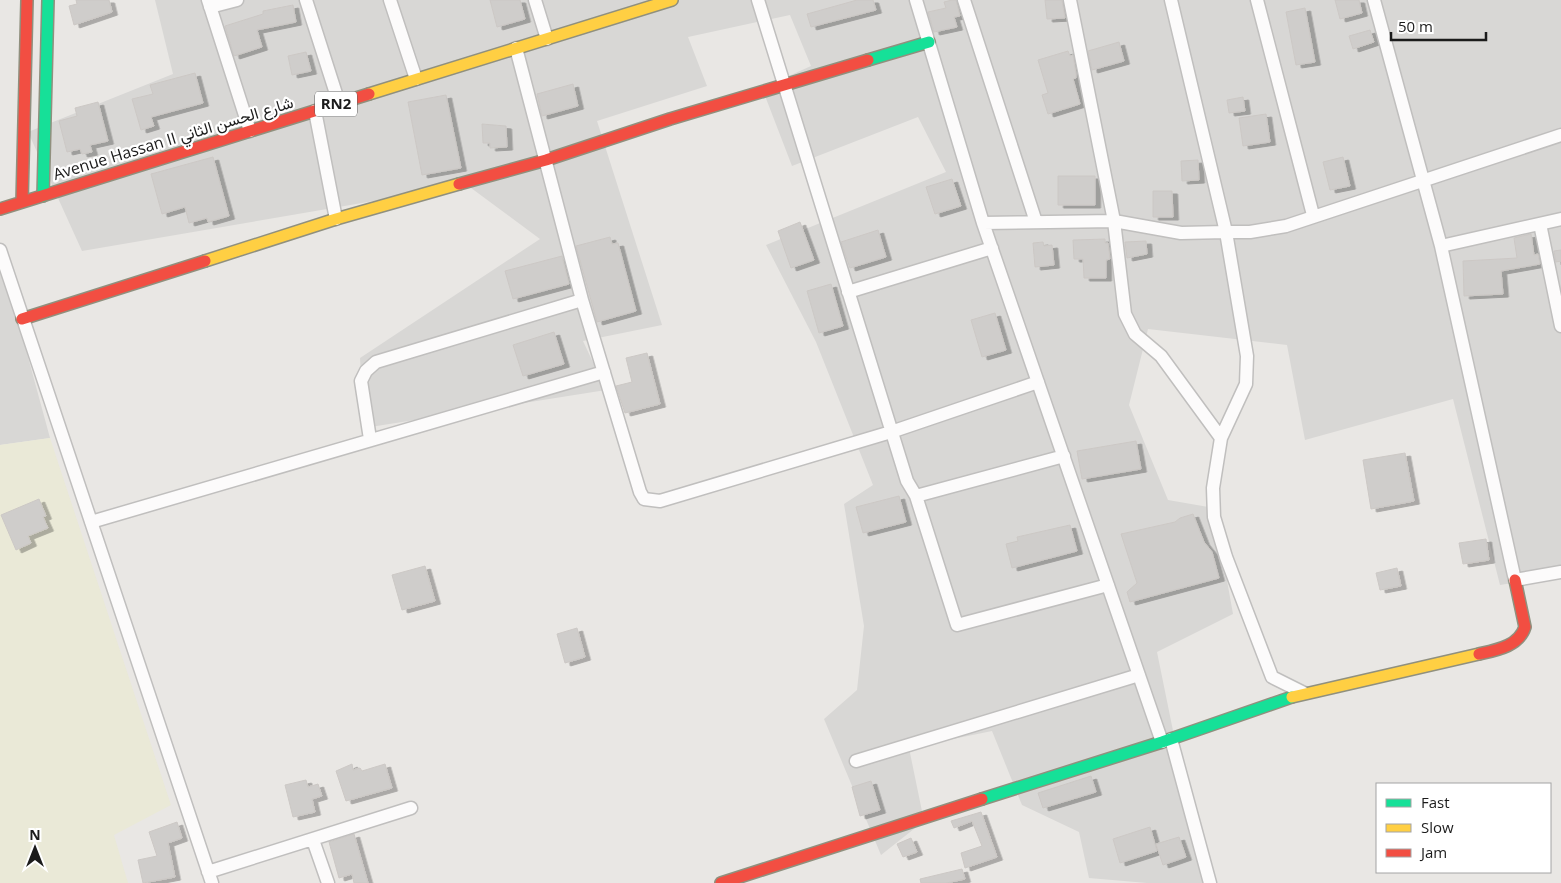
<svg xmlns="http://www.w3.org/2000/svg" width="1561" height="883" font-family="'Open Sans',Vazirmatn,sans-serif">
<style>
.residential{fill:#d8d7d5}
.farmland{fill:#eae9d7}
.building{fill:#cfcdcb;stroke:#ccc8c5;filter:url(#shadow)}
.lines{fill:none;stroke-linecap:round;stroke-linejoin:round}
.street-casing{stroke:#c0bfbe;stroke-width:15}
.fast-casing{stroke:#90907e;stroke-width:14}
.slow-casing{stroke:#90907e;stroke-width:14}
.jam-casing{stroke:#90907e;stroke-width:14}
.street{stroke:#fcfbfb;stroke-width:12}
.fast{stroke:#16e098;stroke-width:11}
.slow{stroke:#ffcf43;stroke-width:11}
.jam{stroke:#f24e42;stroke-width:11}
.labels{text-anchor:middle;stroke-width:4.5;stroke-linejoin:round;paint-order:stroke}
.shield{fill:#fff;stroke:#5f5f5f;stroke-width:1}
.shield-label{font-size:15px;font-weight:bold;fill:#1b1b1b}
.street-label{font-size:16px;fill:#1b1b1b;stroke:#fff}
</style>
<defs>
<filter id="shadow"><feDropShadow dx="5.5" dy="3" stdDeviation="0" flood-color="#0004"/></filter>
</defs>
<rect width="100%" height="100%" fill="#e9e7e4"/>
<path class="residential" d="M155,0h1406v575l-61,10 -47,-186 -148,41 -18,-95 -139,-16 -19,76 39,95 46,8 19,106 -76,38 47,231h-57l-58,-5 -10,-46 -57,-27 -30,-74 -83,17 15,73 -43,34 -57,-136 33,-29 7,-64 -20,-122 29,-19 -57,-143 -50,-97 180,-73 -28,-55 -126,49 -30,-78 49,-22 -21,-51 -102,22 19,49 -110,35 65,204 -79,16 23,49 -242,38 -4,-70 180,-119 -73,-54 -385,66 -54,-119 145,-58z
M0,254l50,184 -50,7z"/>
<path class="farmland" d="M50,438l121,367 -57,30 14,48h-128v-438z"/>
<path class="building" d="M76,0h33l3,12 -38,13 -5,-19 8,-2z
M490,0h30l5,19 -28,8z
M857,0h16l3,10 -65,17 -4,-13z
M952,0h4l4,16 -6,1 3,10 -23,5 -6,-20 18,-4 -2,-6z
M1045,0h17l3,18 -18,1z
M1335,0h24l3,13 -22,6z
M293,5l3,17 -39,8 5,17 -28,9 -9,-30 38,-12v-3z
M1305,8l10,54 -19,3 -10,-53z
M1370,30l4,12 -21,7 -4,-13z
M1119,42l5,19 -32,9 -4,-19z
M1068,51l2,5 3,-1 3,19v4l-3,1 7,25 -32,10 -6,-19 6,-2 -10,-33z
M306,52l5,19 -19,4 -4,-19z
M195,73l8,30 -52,14 3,9 -13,4 -9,-31 21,-5 -3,-9z
M573,84l5,22 -36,10 -5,-22z
M446,95l15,73 -39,7 -14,-73z
M1243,97l2,14 -16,2 -2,-13z
M98,102l10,39 -18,4 2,7 -10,2 -2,-5 -13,3 -8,-31 18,-5 -2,-8z
M1266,114l4,28 -27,4 -4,-28z
M482,124l24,2 1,21 -17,1v-5h-7z
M213,157l16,59 -21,6 -1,-4 -18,5 -4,-16 -23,7 -11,-40z
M1343,157l7,29 -20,4 -7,-28z
M1198,160l1,20 -17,1 -1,-20z
M1058,176h37v29h-37z
M952,179l9,27 -26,8 -9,-27z
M1153,191h19l1,26h-20z
M800,222l14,38 -23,8 -13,-37z
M878,230l8,27 -36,11 -9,-26z
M1531,234l3,21 4,-1 2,10 -39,7 2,23 -39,2 -1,-35 54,-3 -3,-20z
M610,237l2,7 6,-1 18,68 -39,11 -21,-76z
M1105,239v4h3l2,16 -4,1v18h-22l-1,-19h-9l-1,-19z
M1146,241l1,13 -20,4 -2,-16z
M1043,242l1,4 8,-1 2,20 -19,2 -2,-24z
M1561,250v11l-5,1 -2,-11z
M562,256l7,28 -56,15 -8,-28z
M831,284l12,42 -24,7 -12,-42z
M995,313l11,37 -24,7 -11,-37z
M554,332l10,32 -41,12 -10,-31z
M647,353l13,51 -35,9 -9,-27 16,-4 -6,-24z
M1136,441l5,28 -59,10 -5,-28z
M1405,453l9,48 -43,8 -8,-49z
M899,496l7,26 -43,11 -7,-26z
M39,499l7,17 -3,1 5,11 -20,8 3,7 -15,7 -15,-35z
M1193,514l11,28 8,10 7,26 -89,24 -3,-10 10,-9 -16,-49 54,-12 5,-4z
M1070,525l7,26 -65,17 -6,-24 12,-3 -1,-4z
M1486,539l3,21 -26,4 -4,-21z
M425,566l10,35 -33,9 -10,-35z
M1397,568l4,18 -21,4 -4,-17z
M577,628l8,29 -20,6 -8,-29z
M352,764l1,6 7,-2 2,3 23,-7 7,24 -46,13 -10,-30z
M1091,776l5,16 -53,16 -5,-15z
M306,780l2,7 10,-3 4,12 -10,3 3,13 -22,5 -8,-32z
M871,781l9,29 -20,6 -8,-29z
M981,812l16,45 -32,11 -4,-15 21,-7 -10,-25 -18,7 -3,-7z
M177,822l5,16 -14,5 7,34 -32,6 -5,-23 19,-4 -8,-24z
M1150,827l7,24 -37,12 -7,-24z
M354,834l14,49h-14l-2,-9 -13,4 -10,-36z
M1179,837l7,20 -23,8 -7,-21z
M911,838l6,14 -14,5 -6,-13z
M962,869l3,10 -19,4h-25l-1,-4z"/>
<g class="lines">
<g class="street-casing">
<path id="street" d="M208,0l42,131
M306,0l33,103
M390,0l26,79
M535,0l12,39
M758,0l149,481 9,15 41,129 151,-40
M916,0l67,223 179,519
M964,0l72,222
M1070,0l44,221 11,93 10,20 26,22 60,82
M1257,0l56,215
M1374,0l67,246 74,334 46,-8
M210,7l27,-7
M516,48l66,252 58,192 4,7 16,2 231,-69 147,-50
M315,111l21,108
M983,223l131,-2 67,12 45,-1 -55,-232
M1540,224l21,102
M1441,246l120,-27
M0,250l212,633
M848,292l144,-44
M370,439l-9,-58 5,-10 10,-9 206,-62
M916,496l148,-40
M91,522l513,-150
M1304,693l-32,-16 -46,-120 -12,-40 -1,-29 8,-50 25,-54 1,-28 -21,-124h24l36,-6 275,-91
M1171,739l39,144
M856,761l283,-86
M313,840l15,43
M208,872l203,-64"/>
</g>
<g class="fast-casing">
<path id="fast" d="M868,60l61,-18
M43,196l5,-196
M982,799l180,-57 130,-45"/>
</g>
<g class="slow-casing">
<path id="slow" d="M369,94l303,-94
M205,261l131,-42 123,-35
M1292,697l187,-43"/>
</g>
<g class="jam-casing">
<path id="jam" d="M459,184l87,-24 124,-41 198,-59
M22,202l5,-202
M0,209l369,-115
M22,319l183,-58
M1479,654c18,-4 40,-8 46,-27l-10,-47
M721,883l261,-84"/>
</g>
<use href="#street" class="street"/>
<use href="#fast" class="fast"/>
<use href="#slow" class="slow"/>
<use href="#jam" class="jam"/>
</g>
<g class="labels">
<rect class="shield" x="315" y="91.5" width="42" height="25" rx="4"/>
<g class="shield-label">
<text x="336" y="109">RN2</text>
</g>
<g class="street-label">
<text transform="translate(173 138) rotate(-17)" y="6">Avenue Hassan II شارع الحسن الثاني</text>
</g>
</g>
<rect x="1376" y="783" width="175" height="90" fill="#ffffff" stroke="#a4a4a4"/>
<rect x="1386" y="799" width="25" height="8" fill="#16e098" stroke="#a4a4a4"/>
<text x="1421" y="808" font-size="15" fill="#1b1b1b">Fast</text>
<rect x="1386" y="824" width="25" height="8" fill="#ffcf43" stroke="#a4a4a4"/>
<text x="1421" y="833" font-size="15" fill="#1b1b1b">Slow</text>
<rect x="1386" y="849" width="25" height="8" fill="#f24e42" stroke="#a4a4a4"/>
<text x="1421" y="858" font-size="15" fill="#1b1b1b">Jam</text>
<g transform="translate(35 848)" stroke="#ffffff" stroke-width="4" paint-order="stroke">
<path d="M0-4L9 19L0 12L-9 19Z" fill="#1b1b1b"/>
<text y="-8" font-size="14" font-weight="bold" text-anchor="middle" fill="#1b1b1b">N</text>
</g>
<path d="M1391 32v8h95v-8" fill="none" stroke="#1b1b1b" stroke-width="2.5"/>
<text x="1398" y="32" font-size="15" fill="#1b1b1b" stroke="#ffffff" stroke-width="4" paint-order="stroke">50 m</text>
</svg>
